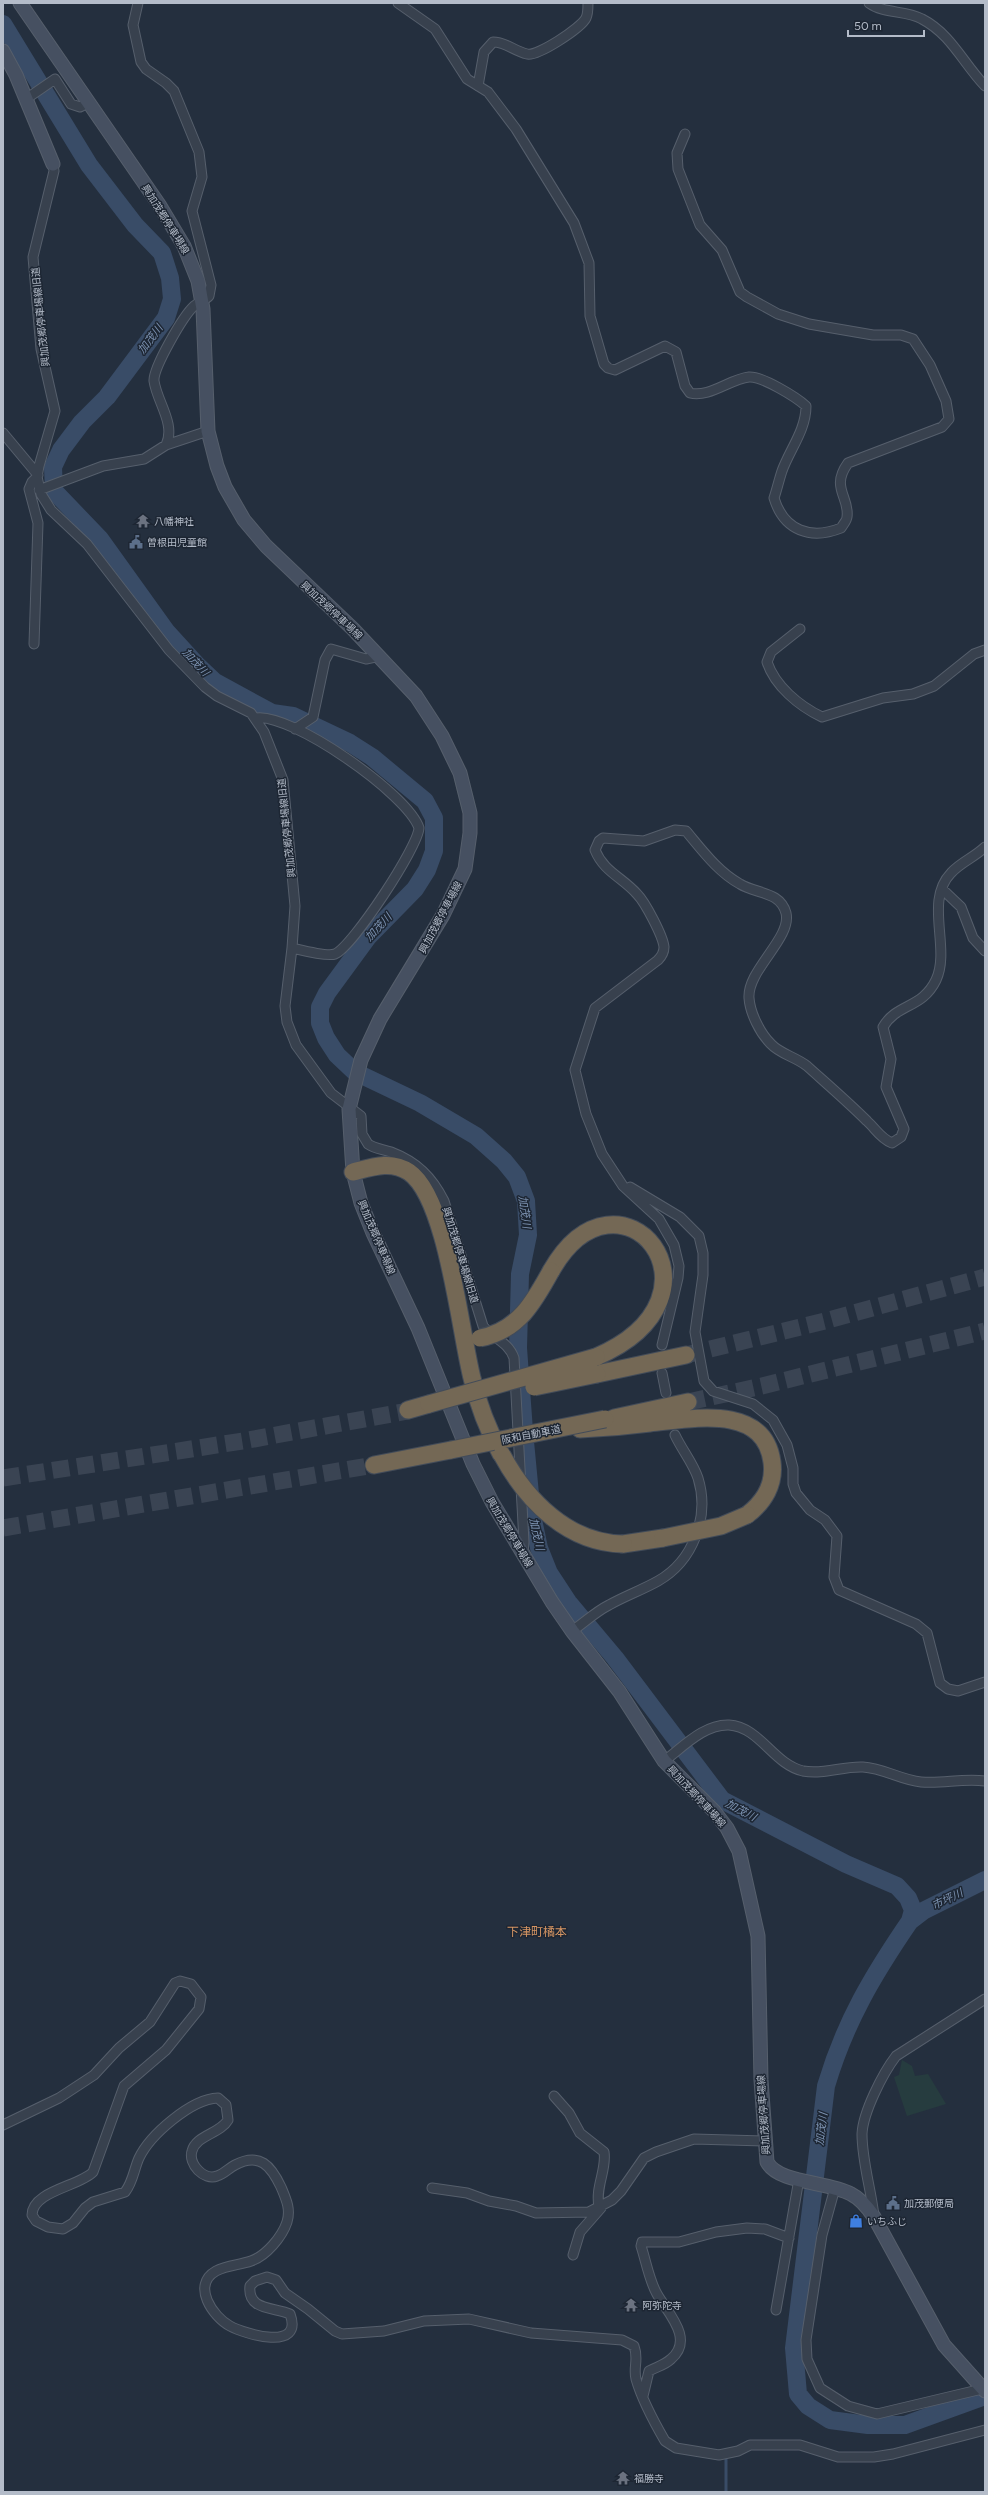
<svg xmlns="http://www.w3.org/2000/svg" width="988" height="2495" font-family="Figtree,'Noto Sans JP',sans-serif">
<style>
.green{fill:#263c3f}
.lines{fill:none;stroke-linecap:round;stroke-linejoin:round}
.stream{stroke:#394c67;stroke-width:3}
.river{stroke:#394c67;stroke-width:18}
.highway-tunnel{stroke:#3a4453;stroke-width:17;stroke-dasharray:17 8;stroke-linecap:butt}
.street-casing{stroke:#565f6c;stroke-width:11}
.secondary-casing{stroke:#565f6c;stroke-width:15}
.highway-casing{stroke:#434c59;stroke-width:19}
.street{stroke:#38414e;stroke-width:9}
.secondary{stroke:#465061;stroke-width:13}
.highway{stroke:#746855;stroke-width:17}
.highway-bridge-casing{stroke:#434c59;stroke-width:19;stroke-linecap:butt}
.highway-bridge{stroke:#746855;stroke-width:17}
.labels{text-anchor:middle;stroke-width:3;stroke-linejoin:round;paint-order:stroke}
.street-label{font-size:10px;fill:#b4bcc9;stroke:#1d2633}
.poi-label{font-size:10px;fill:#b4bcc9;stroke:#1d2633;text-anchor:start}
.water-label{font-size:11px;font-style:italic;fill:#7c92b1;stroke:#1d2633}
.quarter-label{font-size:12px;fill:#d59563;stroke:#1d2633}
</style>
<rect width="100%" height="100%" fill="#242f3e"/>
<path class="green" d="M902,2060l10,6 3,10 13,-2 18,30 -39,12 -13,-39 5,-2z"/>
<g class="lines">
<path class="stream" d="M726,2492v-33"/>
<path class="river" d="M3,24l86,141 46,60 27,28 8,25 2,21 -6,19 -59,79 -25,25 -21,28 -8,17 1,24 46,48 66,92 31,34 18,17 57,31 21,3 57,27 22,14 53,44 9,17v33l-7,19 -12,19 -47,48 -41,56 -7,14v16l6,15 11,17 18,17 65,31 56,33 28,25 13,16 9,24 2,34 -8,39 -2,74 6,83 8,84 7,33 10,25 19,29 47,56 107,142 124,64 51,22 11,12 5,12 -3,11c-37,54 -65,101 -84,165l-32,262 4,46 10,12 22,14 38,5h37l80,-29
M910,1921l13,-10 62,-31"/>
<path class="highway-tunnel" d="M686,1355l139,-34 160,-44
M688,1402l74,-16 223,-55
M3,1478l240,-37 165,-30
M3,1528l371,-63"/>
<g class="street-casing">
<path id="street" d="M138,3l-5,22 8,37 5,7 20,14 8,8 25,61 3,25 -10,34 19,74 -2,11c-4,4 -10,6 -15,10 -11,10 -41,62 -40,75 3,21 22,43 12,64
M398,3l37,26 32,50 21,13 28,37 58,94 15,40 1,53 14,48 4,4 7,2 50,-24 11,6 9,34 5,7c19,5 40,-14 59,-16 13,-1 47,20 57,29 0,24 -16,43 -24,65 -3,9 -5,18 -8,27 10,33 37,42 67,30 2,-3 6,-8 6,-11 3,-20 -17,-29 1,-54l94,-36 7,-8 -3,-18 -16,-36 -17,-26 -12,-4h-28l-64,-11 -31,-10 -31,-17 -7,-5 -18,-42 -22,-25 -22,-56 -1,-16 8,-19
M869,3c15,11 37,7 53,16 29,15 41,44 63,67
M478,86l6,-34 9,-10c13,0 21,9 34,12 10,3 54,-26 59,-36 2,-4 2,-11 2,-15
M26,99l29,-20 16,25 9,3 8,-4
M53,164l1,7 -21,86 8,92 14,62 -16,55 -2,11 4,17 10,16 36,34 82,106 36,37 12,9 34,17 13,19 19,48 12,126 -3,42 -7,58 2,16 9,23 35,48 30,23 1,18 6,10c7,5 15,5 23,8 26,10 41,25 53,49l39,125c10,13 25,15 31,32l10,184 -1,11
M3,433l35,42
M39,490l64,-24 41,-7 22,-14 42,-14
M800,629l-29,23 -4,10c8,24 32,44 55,55l61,-19 30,-4 21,-8 40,-32 11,-4
M34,644l4,-121 -9,-34 3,-7 5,-5
M256,718c34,-6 152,76 163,110 -1,19 -66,118 -84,126 -8,3 -34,-4 -43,-6
M295,729l18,-12 12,-57 6,-11 35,10 14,-3
M942,889l19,18 12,31 12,13
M630,1187l50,30 19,19 4,17v22l-8,57 9,49 9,10 40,13 20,16 14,25 6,23v16l3,9 14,17 15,10 12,16 -3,41 5,13 77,34 11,9 13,50 8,6 10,2 27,-9
M662,1345l16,-67 1,-12 -5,-21 -15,-26 -36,-33 -21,-32 -16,-40 -11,-44 20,-62 63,-48c4,-4 6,-7 6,-13 -1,-11 -19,-45 -27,-53 -15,-17 -33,-22 -42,-44l4,-9 4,-3 41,3 31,-11 11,1c16,19 32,41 54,53 16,10 40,7 46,29 6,25 -39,57 -37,85 1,15 11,35 22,46 9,10 25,13 36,22 20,18 41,36 60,55 9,8 13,17 25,22l9,-6 3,-8 -18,-42 5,-28 -8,-32c14,-24 39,-18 53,-47 15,-32 -12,-79 15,-107 10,-11 24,-16 34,-26
M662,1373l4,20
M572,1631c12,-8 23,-19 37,-26 16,-9 33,-15 49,-24 35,-20 52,-64 40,-103 -5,-15 -16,-28 -23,-43
M664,1761c19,-14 40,-37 65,-36 31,2 44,39 74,46 21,4 39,-5 60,-4 20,1 38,13 58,15 22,2 41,-4 64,-1
M554,2096l15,17 11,20 24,19c3,18 -9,34 -5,55
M3,2125l56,-27 35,-23 25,-27 31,-26 25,-39 5,-2 11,3 10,13 -2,12 -33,41 -42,36 -31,86c-13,14 -61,19 -61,43l4,6 12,6 15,2 10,-6 12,-15 8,-6 32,-10c8,-10 9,-23 14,-34 11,-23 52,-59 79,-60l8,7 2,15c-8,14 -32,15 -36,31 -4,13 12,30 25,25 7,-2 12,-8 18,-11 25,-13 36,1 46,22 5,12 10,22 6,35 -5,15 -21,34 -36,39 -11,4 -24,4 -35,10 -25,14 -3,46 14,55 15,8 74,26 60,-12 -15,-7 -43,-3 -40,-28l5,-5 12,-4 9,3 9,13 23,16 27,22 7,3 42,-3 40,-10 45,-2 62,14 91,7 12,6c5,13 -1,21 2,33 6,21 18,43 29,62l11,7 43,7 19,-4 12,-6h50l38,12h36l19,-3 92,-24
M432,2188l35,5 22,8 27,5 20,7 53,-1 23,-12 9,-9 23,-33 12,-6 38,-13 70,2
M835,2188l-13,47 -16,105 1,19 13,29 28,18 29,8 105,-25
M874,2216c-3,-27 -12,-55 -12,-82 1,-22 21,-61 34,-78l89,-57
M573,2255l7,-23 21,-24
M776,2310l23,-131
M643,2396l6,-25c7,-4 16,-6 22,-12 24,-20 -4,-47 -14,-65 -8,-14 -11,-33 -16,-48l1,-4h37l37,-10 31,-4 18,1 24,9"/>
</g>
<g class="secondary-casing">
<path id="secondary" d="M20,3l140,203 24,40 14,35 5,28 5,122 9,35 8,21 19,33 22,26 87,83 63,67 26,40 18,37 10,40v20l-5,36 -22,46 -63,104 -19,41 -12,49 4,63 8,31 12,30 45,95 55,136 19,38 60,100 20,29 47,60 45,70 50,50 13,17 12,23 19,85 3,144 6,82c12,22 61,19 84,32 10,5 17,14 23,23l70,128 41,46
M3,51l13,24 37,89"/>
</g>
<g class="highway-casing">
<path id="highway" d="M353,1172c19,-5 38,-12 56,0 38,26 51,159 63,206 6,26 16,52 29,76
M551,1271c68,-120 189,24 45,86
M597,1374l89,-19
M408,1410l21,-6
M614,1418l74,-16
M580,1429c24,-1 47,-3 70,-6 41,-4 114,-20 122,39 3,22 -8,40 -25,53
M374,1465l77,-15
M623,1544l40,-6"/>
</g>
<use href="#street" class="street"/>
<use href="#secondary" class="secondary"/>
<use href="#highway" class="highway"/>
<g class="highway-bridge-casing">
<path id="highway-bridge" d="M480,1338c38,-7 54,-36 71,-67
M534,1387l63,-13
M429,1404l167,-47
M451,1450l154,-31
M502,1455c25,46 66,88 121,89
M663,1538l58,-12 26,-11"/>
</g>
<use href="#highway-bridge" class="highway-bridge"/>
</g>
<defs>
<g id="temple-bare" transform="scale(1.08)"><path d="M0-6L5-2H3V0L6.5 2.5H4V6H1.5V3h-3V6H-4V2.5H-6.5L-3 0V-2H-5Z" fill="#6b7280" stroke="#1d2633" stroke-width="2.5" paint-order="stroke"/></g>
<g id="civic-bare" transform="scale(1.08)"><path d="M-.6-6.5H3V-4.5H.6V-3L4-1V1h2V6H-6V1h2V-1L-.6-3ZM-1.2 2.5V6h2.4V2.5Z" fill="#5c6f8a" stroke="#1d2633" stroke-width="2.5" paint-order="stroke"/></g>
<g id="shop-bare" transform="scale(1.08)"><path d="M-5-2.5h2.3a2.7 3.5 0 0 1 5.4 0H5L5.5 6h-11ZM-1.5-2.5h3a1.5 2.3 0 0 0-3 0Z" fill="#3f7fe0" stroke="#1d2633" stroke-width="2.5" paint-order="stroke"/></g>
</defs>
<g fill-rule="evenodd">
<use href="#temple-bare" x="143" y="521"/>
<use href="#civic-bare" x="136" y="542"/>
<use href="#civic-bare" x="893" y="2203"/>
<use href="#shop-bare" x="856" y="2221"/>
<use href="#temple-bare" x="631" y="2305"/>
<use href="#temple-bare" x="623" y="2478"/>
</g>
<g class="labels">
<g class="street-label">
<text transform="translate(166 219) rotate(58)" y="4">興加茂郷停車場線</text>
<text transform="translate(40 317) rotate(-96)" y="4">興加茂郷停車場線旧道</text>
<text transform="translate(332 610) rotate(43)" y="4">興加茂郷停車場線</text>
<text transform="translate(286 828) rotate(-96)" y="4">興加茂郷停車場線旧道</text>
<text transform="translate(440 917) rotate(-62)" y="4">興加茂郷停車場線</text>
<text transform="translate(377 1237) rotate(67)" y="4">興加茂郷停車場線</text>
<text transform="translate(461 1255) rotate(73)" y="4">興加茂郷停車場線旧道</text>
<text transform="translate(531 1434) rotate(-11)" y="4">阪和自動車道</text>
<text transform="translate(510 1532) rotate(59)" y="4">興加茂郷停車場線</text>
<text transform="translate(697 1796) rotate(47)" y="4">興加茂郷停車場線</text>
<text transform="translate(763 2115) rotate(-94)" y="4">興加茂郷停車場線</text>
</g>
<g class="poi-label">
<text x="154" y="525">八幡神社</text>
<text x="147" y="546">曽根田児童館</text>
<text x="904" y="2207">加茂郵便局</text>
<text x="867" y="2225">いちふじ</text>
<text x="642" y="2309">阿弥陀寺</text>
<text x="634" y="2482">福勝寺</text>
</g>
<g class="water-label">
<text transform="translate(150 339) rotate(-53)" y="4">加茂川</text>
<text transform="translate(196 662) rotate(47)" y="4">加茂川</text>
<text transform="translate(378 927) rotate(-47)" y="4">加茂川</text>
<text transform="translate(525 1212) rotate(82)" y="4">加茂川</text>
<text transform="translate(537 1534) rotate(77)" y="4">加茂川</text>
<text transform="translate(741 1810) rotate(28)" y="4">加茂川</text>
<text transform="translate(947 1899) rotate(-26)" y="4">市坪川</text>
<text transform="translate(821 2129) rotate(-83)" y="4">加茂川</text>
</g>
<g class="quarter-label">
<text x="537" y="1936">下津町橘本</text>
</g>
</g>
<rect width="988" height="2495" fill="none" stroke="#b4bcc9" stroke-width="8"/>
<path d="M848 30v6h76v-6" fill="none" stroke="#b4bcc9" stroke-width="2"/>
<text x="854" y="30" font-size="12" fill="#b4bcc9" stroke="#1d2633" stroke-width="3" paint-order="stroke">50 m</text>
</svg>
